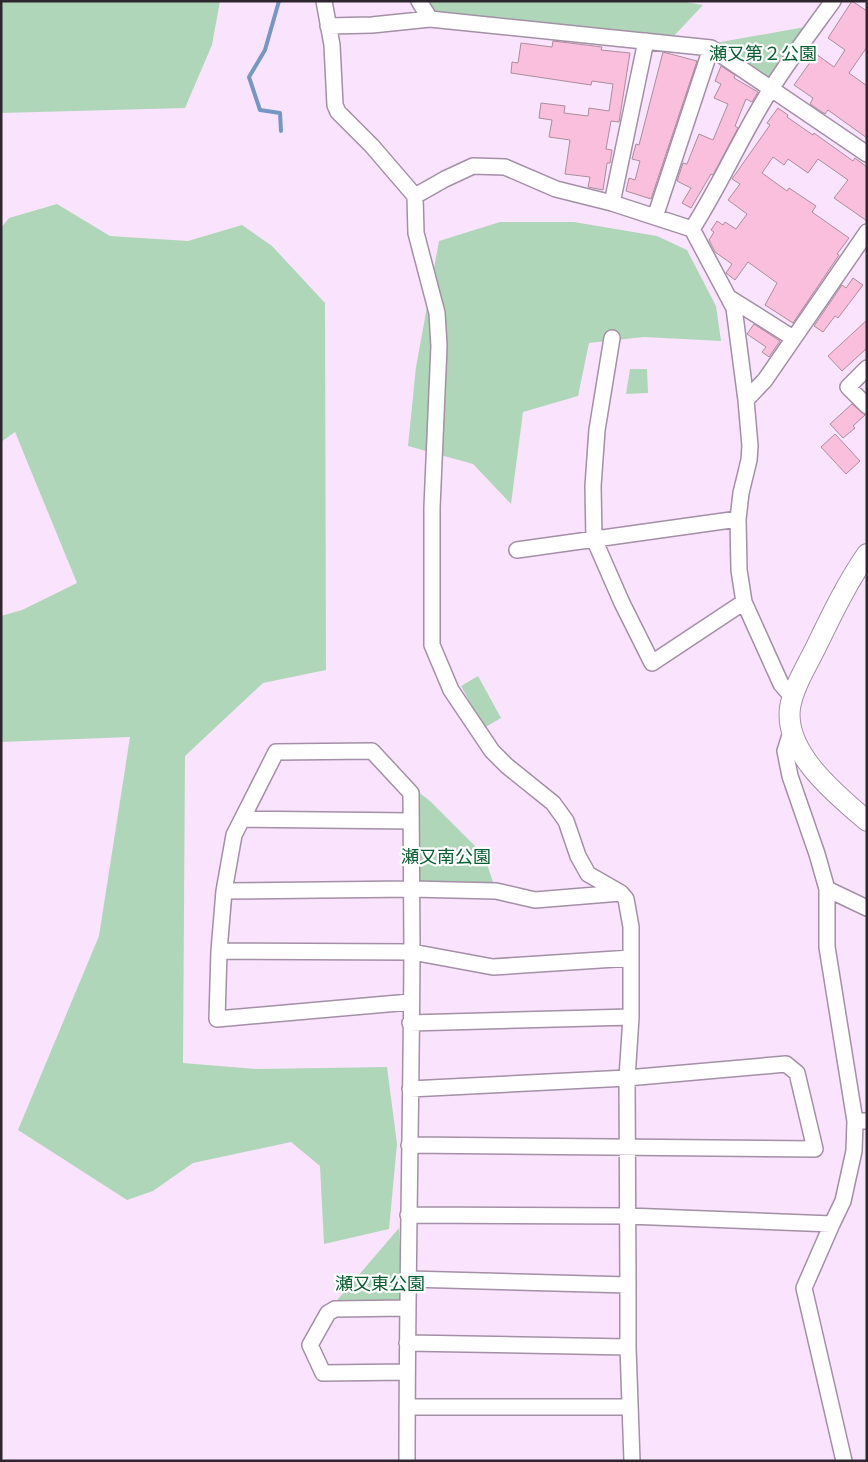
<svg xmlns="http://www.w3.org/2000/svg" width="868" height="1462" font-family="'Open Sans','Noto Sans JP',sans-serif">
<style>
.green{fill:#b0d6b9}
.lines{fill:none;stroke-linecap:round;stroke-linejoin:round}
.stream{stroke:#7497c3;stroke-width:4}
.building{fill:#fabfdc;stroke:#ab8d9b}
.street-casing{stroke:#a38fa6;stroke-width:18}
.secondary-casing{stroke:#a38fa6;stroke-width:22}
.street{stroke:#fff;stroke-width:15}
.secondary{stroke:#fff;stroke-width:20}
.labels{text-anchor:middle;stroke-width:4.5;stroke-linejoin:round;paint-order:stroke}
.park-label{font-size:18px;fill:#065e30;stroke:#fff}
</style>
<rect width="100%" height="100%" fill="#fae4fd"/>
<path class="green" d="M1,1h219l-8,44 -27,63 -184,5z
M426,1h254l23,4 -31,33 -235,-24z
M805,27l-35,51 -4,1 -51,-36z
M57,204l53,32 78,5 54,-16 30,21 53,57 1,367 -63,13 -78,73 -2,307 74,6 130,-2 10,77 -8,85 -65,15 -4,-78 -29,-24 -98,21 -40,28 -26,9 -109,-70 81,-194 31,-199 -129,5v-126l21,-6 55,-27 -62,-151 -14,10v-214l8,-10z
M500,222h74l83,14 30,14 29,56 5,35 -77,-4 -55,6 -11,53 -55,16 -12,92 -38,-40 -65,-18 8,-79 23,-126z
M630,369h17l1,24 -22,1z
M478,676l23,42 -17,10 -23,-42z
M417,791l13,10 54,54 12,36 -79,-7z
M399,1228l4,72 -5,6 -65,-1z"/>
<g class="lines">
<path class="stream" d="M279,1l-14,49 -16,27 11,33 20,3 1,18"/>
</g>
<path class="building" d="M852,1l15,10v36l-18,26 18,13v52l-39,-28 -3,4 -15,-10 3,-6 -19,-13 22,-31 18,13 11,-17 -17,-12z
M553,41l49,6 -1,3 29,3 -11,69 -8,-1 -5,28 6,1 -2,13h-3l-4,27 -15,-3 2,-10 -25,-3 5,-34 -21,-3 3,-17 -13,-2 2,-15 24,3 -1,7 24,3 1,-8 20,3 4,-27 -21,-3 -1,4 -80,-12 1,-11 6,1 3,-20 31,4z
M663,52l34,9 -46,138 -25,-8 3,-13 6,2 5,-19 -8,-2 4,-15 3,1z
M721,66l14,9 -1,3 24,14 -6,10 -6,-3 -11,27 3,2 -25,47 -2,-1 -20,34 -9,-5 9,-15 -14,-7 6,-18 4,1 12,-30 14,6 15,-36 -14,-6 7,-14 -6,-3z
M778,108l10,7 -1,2 26,18 1,-2 39,28 2,-3 12,9v54l-33,-23 14,-18 -30,-21 -10,14 -20,-14 -4,6 -11,-8 -11,16 25,18 2,-3 27,18 -4,6 37,26 -12,16 2,1 -46,68 -28,-18 12,-22 -29,-21 -13,18 -9,-7 6,-9 -17,-12 -6,-12 5,-8 -3,-2 6,-9 6,4 2,-3 11,7 11,-15 -19,-14 12,-16 -8,-5 38,-54 -3,-2z
M853,278l10,7 -25,33 -3,-2 -12,16 -9,-6 28,-41 4,3z
M867,320v28l-25,23 -14,-15z
M754,324l26,17 -11,16 -7,-5 4,-5 -19,-13z
M852,404l13,11 -12,11 2,2 -12,10 -13,-14z
M835,434l25,27 -14,13 -25,-27z"/>
<g class="lines">
<g class="street-casing">
<path id="street" d="M324,1l8,44 3,60 3,7 34,34 43,50 1,37 21,80 2,33 -7,161v138l19,45 41,61 15,15 46,37 13,18 12,35 10,18 33,19 5,6 5,28v90l-4,61 1,207v62l4,114
M419,1l11,18
M328,26l44,-1 58,-6 281,29 156,106
M415,196l30,-17 28,-13 32,1 51,22 56,14 80,26 42,79 12,92 4,46 -1,14 -8,33 -3,26 1,51 5,32 37,82 12,14
M612,203l34,-162
M655,217l56,-169
M692,229c29,-45 50,-95 79,-140 19,-30 41,-59 62,-88
M728,297l65,41
M612,338l-15,92 -4,56 1,53 28,64 30,60 92,-61
M867,368l-19,19 19,19
M746,400l19,-20 102,-148
M517,550l221,-31
M792,729l-7,22 5,25 27,78 10,35v58l28,174
M243,819l168,2
M827,889l40,19
M224,891l187,-2 85,2 39,9 86,-7
M219,951l193,1 81,15 138,-9
M410,1023l221,-6
M409,1145l406,4 -18,-76 -11,-9 -159,14 -217,11
M408,1215l220,1 204,8
M409,1279l219,6
M407,1308l-72,1 -7,4 -18,32 13,28 84,-1
M407,1343l221,4
M407,1407h223
M407,1461c0,-170 4,-339 5,-509 0,-53 -1,-106 -1,-159l-39,-42 -96,1 -42,83 -10,56 -5,60 -2,68 193,-17
M844,1461l-40,-173 28,-64 11,-23 11,-50 1,-30h12"/>
</g>
<g class="secondary-casing">
<path id="secondary" d="M867,554c-20,29 -35,60 -50,91 -9,19 -24,42 -27,63 -6,45 47,87 77,113"/>
</g>
<use href="#street" class="street"/>
<use href="#secondary" class="secondary"/>
</g>
<g class="labels">
<g class="park-label">
<text x="763" y="60">瀬又第２公園</text>
<text x="446" y="863">瀬又南公園</text>
<text x="380" y="1290">瀬又東公園</text>
</g>
</g>
<rect width="868" height="1462" fill="none" stroke="#2e262f" stroke-width="5"/>
</svg>
